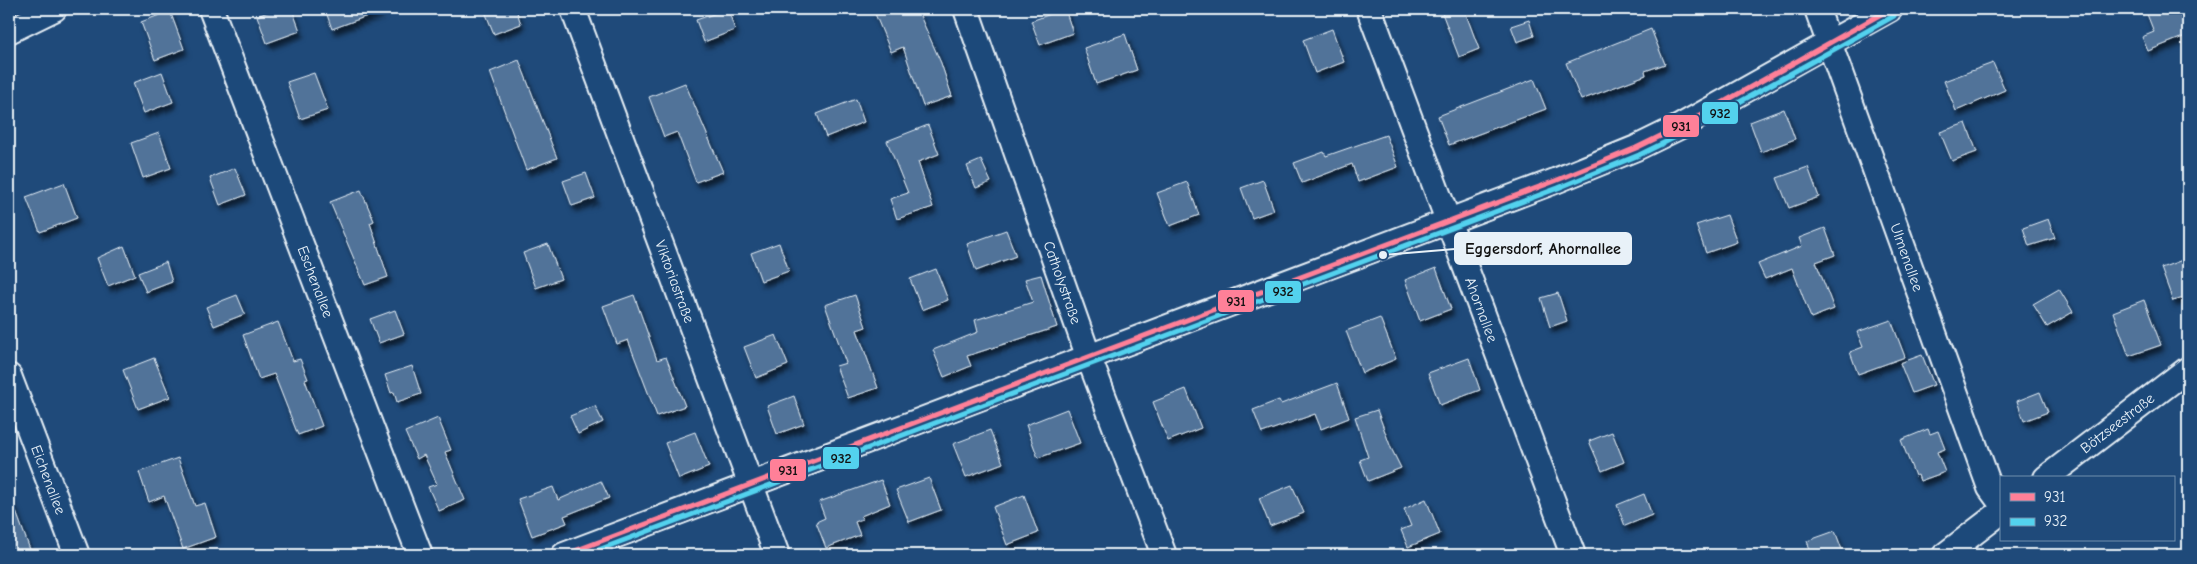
<svg xmlns="http://www.w3.org/2000/svg" width="2197" height="564" font-family="'Comic Neue',sans-serif">
<style>
.building{fill:#517399;stroke:#e8f1f8;filter:url(#shadow)}
.lines{fill:none;stroke-linecap:round;stroke-linejoin:round}
.street-casing{stroke:#e8f1f8;stroke-width:28}
.street{stroke:#1f4a7a;stroke-width:24}
.bus-1-casing{stroke:#1f4a7a;stroke-width:9}
.bus-2-casing{stroke:#1f4a7a;stroke-width:9}
.bus-1{stroke:#ff8098;stroke-width:5}
.bus-2{stroke:#53d2ee;stroke-width:5}
.labels{text-anchor:middle;stroke-width:4.5;stroke-linejoin:round;paint-order:stroke}
.street-label{font-size:15px;fill:#e8f1f8;stroke:#1f4a7a}
.leader{fill:none;stroke:#e8f1f8;stroke-width:2}
.callout-dot{fill:#e8f1f8;stroke:#1f4a7a;stroke-width:2}
.callout{fill:#e8f1f8;stroke:#e8f1f8;stroke-width:2}
.callout-label{font-size:16px;text-anchor:middle;font-weight:bold;fill:#111}
.line-badge{stroke:#1f4a7a;stroke-width:2}
.pale-badge-label{font-size:14px;text-anchor:middle;font-weight:bold;fill:#111}
</style>
<defs>
<filter id="shadow"><feDropShadow dx="3" dy="5.5" stdDeviation="2.5" flood-color="#0009"/></filter>
</defs>
<rect width="100%" height="100%" fill="#1f4a7a"/>
<filter id="ink" filterUnits="userSpaceOnUse"><feTurbulence type="fractalNoise" baseFrequency=".02" numOctaves="2"/><feDisplacementMap in="SourceGraphic" scale="10" xChannelSelector="R" yChannelSelector="G"/><feConvolveMatrix kernelMatrix="1 2 1 2 8 2 1 2 1" color-interpolation-filters="sRGB"/></filter>
<g filter="url(#ink)">
<path class="building" d="M276,9h16l8,22 -33,12 -10,-27z
M325,9h55l1,2 -49,18z
M484,9h32l5,15 -27,10z
M728,9l7,21 -31,12 -8,-22z
M873,9h44l24,54 11,33 -29,10 -20,-59 -12,5z
M1065,9l8,24 -33,12 -9,-24z
M1453,9h11l15,40 -20,8 -17,-44z
M2145,9h33l10,26 -40,16 -6,-14 12,-5z
M170,11l14,38 -29,11 -14,-38z
M1529,20l5,16 -17,6 -6,-16z
M1332,29l12,33 -29,11 -12,-33z
M1651,29l14,35 -20,7 1,4 -65,25 -15,-37z
M1125,34l12,36 -41,14 -12,-36z
M519,60l38,98 -31,12 -36,-98z
M1993,63l12,27 -49,21 -12,-30z
M162,72l11,30 -29,11 -11,-30z
M314,73l14,37 -28,9 -13,-37z
M1534,79l12,30 -97,36 -11,-29z
M685,83l38,89 -27,10 -19,-50 -13,5 -15,-40z
M856,99l8,23 -38,15 -9,-23z
M1784,109l11,30 -34,13 -11,-30z
M1966,123l11,29 -25,9 -12,-29z
M928,125l11,29 -21,8 15,45 -36,12 -7,-20 18,-6 -21,-52z
M159,133l12,35 -28,10 -12,-35z
M1386,135l12,32 -40,15 -6,-18 -50,19 -8,-20 30,-11 2,4z
M981,160l10,22 -15,6 -9,-22z
M1808,167l11,30 -30,11 -12,-30z
M235,168l11,27 -26,10 -10,-27z
M586,173l9,25 -23,8 -9,-25z
M1263,180l11,30 -22,8 -11,-30z
M1187,182l12,33 -29,11 -13,-33z
M64,183l13,35 -37,14 -14,-35z
M361,190l13,31 -4,2 18,54 -23,8 -35,-83z
M1727,215l10,27 -31,11 -10,-28z
M2048,219l7,19 -26,8 -6,-18z
M1825,228l10,27 -19,7 18,47 -23,9 -19,-50 -27,11 -7,-15 44,-18 -3,-8z
M1006,230l10,26 -40,15 -9,-27z
M779,243l10,28 -28,10 -10,-28z
M548,244l13,35 -25,9 -13,-35z
M124,246l11,29 -27,11 -11,-28z
M2188,258v38l-15,5 -12,-33z
M166,262l6,20 -26,10 -8,-19z
M1436,268l15,41 -31,12 -15,-41z
M936,269l12,31 -26,10 -12,-31z
M1041,275l16,52 -90,29 4,10 -27,11 -11,-27 45,-18 -3,-12 58,-18 -8,-23z
M2059,289l14,23 -26,15 -14,-23z
M1558,293l9,28 -17,6 -9,-29z
M237,295l8,19 -31,12 -8,-19z
M634,295l23,65 9,-3 19,49 -28,10 -29,-76 -11,4 -14,-38z
M855,295l11,32 -9,3 21,58 -30,10 -12,-32 10,-3 -21,-58z
M2144,300l17,45 -32,11 -16,-44z
M395,310l9,24 -25,9 -9,-24z
M1380,318l16,41 -34,14 -16,-42z
M1891,320l14,37 -47,17 -8,-22 13,-5 -6,-15z
M278,322l15,39 7,-2 8,20 -3,1 17,46 -24,9 -24,-61 -15,5 -16,-44z
M776,335l12,30 -32,13 -12,-31z
M1922,355l12,30 -22,8 -12,-30z
M154,358l16,39 -32,12 -15,-39z
M1469,358l11,32 -40,15 -12,-32z
M412,366l9,28 -24,8 -3,-10 -3,1 -6,-18z
M1337,383l12,35 -28,11 -6,-15 -53,19 -9,-23 26,-10 2,4z
M1186,389l15,39 -33,13 -15,-39z
M2040,392l8,20 -24,9 -7,-20z
M794,396l10,28 -27,10 -10,-28z
M595,406l8,16 -25,12 -8,-18z
M1067,409l13,34 -42,15 -12,-33z
M1377,410l14,38 10,20 -33,13 -8,-21 8,-3 -13,-40z
M438,418l13,32 -6,2 20,48 -26,11 -11,-24 9,-3 -13,-29 -7,4 -12,-27z
M1928,429l2,5 8,-3 7,18 -8,3 8,20 -25,9 -2,-6 -3,1 -14,-36z
M990,430l13,33 -37,14 -13,-33z
M695,432l14,35 -30,12 -14,-36z
M1612,432l12,30 -22,9 -13,-30z
M178,458l17,48 10,-3 11,34 -33,12 -19,-53 -15,6 -10,-30z
M929,478l12,32 -32,12 -13,-32z
M881,480l9,24 -29,12 1,3 -7,3 5,13 -34,13 -10,-26 9,-4 -6,-16z
M601,481l8,17 -45,18 3,7 -35,13 -14,-37 35,-12 5,13z
M1292,485l12,28 -34,13 -11,-28z
M1644,494l8,21 -27,11 -8,-21z
M1024,495l14,38 -31,12 -14,-38z
M9,498h2l21,57h-23z
M1426,499l14,35 -32,13 -7,-17 10,-4 -7,-17z
M1835,531l9,24h-32l-5,-14z"/>
<g class="lines">
<g class="street-casing">
<g id="street">
<path id="s1" d="M211,9l209,546"/>
<path id="s2" d="M573,9l204,546"/>
<path id="s3" d="M966,9l123,349 75,197"/>
<path id="s4" d="M1369,9l204,546"/>
<path id="s5" d="M1817,9l173,479 11,15"/>
<path d="M9,31l45,-22"/>
<path id="s6" d="M9,376l68,179"/>
<path id="s7" d="M2046,478l142,-109"/>
<path d="M564,555l991,-374 81,-33 45,-22 209,-117"/>
<path d="M1945,555l56,-43"/>
</g>
</g>
<use href="#street" class="street"/>
<g class="bus-1-casing">
<path id="bus-1" d="M564,555l991,-374 81,-33 45,-22 209,-117"/>
</g>
<g class="bus-2-casing">
<path id="bus-2" d="M585,555l973,-367 81,-33 45,-22 210,-117"/>
</g>
<use href="#bus-1" class="bus-1"/>
<use href="#bus-2" class="bus-2"/>
</g>
</g>
<g class="labels">
<g class="street-label">
<text dy="5" stroke="none"><textPath href="#s5" startOffset="264">Ulmenallee</textPath></text>
<text dy="5" stroke="none"><textPath href="#s1" startOffset="292">Eschenallee</textPath></text>
<text dy="5" stroke="none"><textPath href="#s2" startOffset="291">Viktoriastraße</textPath></text>
<text dy="5" stroke="none"><textPath href="#s3" startOffset="290">Catholystraße</textPath></text>
<text dy="5" stroke="none"><textPath href="#s4" startOffset="321">Ahornallee</textPath></text>
<text dy="5" stroke="none"><textPath href="#s7" startOffset="90">Bötzseestraße</textPath></text>
<text dy="5" stroke="none"><textPath href="#s6" startOffset="111">Eichenallee</textPath></text>
</g>
</g>
<path class="leader" d="M1383 255L1455 249"/>
<circle class="callout-dot" cx="1383" cy="255" r="5"/>
<rect class="callout" x="1455" y="233" width="176" height="31" rx="5"/>
<g class="callout-label">
<text x="1543" y="254">Eggersdorf, Ahornallee</text>
</g>
<g class="line-badge">
<rect x="1701" y="101" width="38" height="24" rx="5" fill="#53d2ee"/>
<rect x="1662" y="114" width="38" height="24" rx="5" fill="#ff8098"/>
<rect x="1264" y="280" width="38" height="24" rx="5" fill="#53d2ee"/>
<rect x="1217" y="289" width="38" height="24" rx="5" fill="#ff8098"/>
<rect x="822" y="446" width="38" height="24" rx="5" fill="#53d2ee"/>
<rect x="769" y="458" width="38" height="24" rx="5" fill="#ff8098"/>
</g>
<g class="pale-badge-label">
<text x="1720" y="118">932</text>
<text x="1681" y="131">931</text>
<text x="1283" y="296">932</text>
<text x="1236" y="306">931</text>
<text x="841" y="463">932</text>
<text x="788" y="475">931</text>
</g>
<rect width="2197" height="564" fill="none" stroke="#1f4a7a" stroke-width="30"/>
<rect x="15" y="15" width="2167" height="534" fill="none" stroke="#e8f1f8" stroke-width="2" filter="url(#ink)"/>
<rect x="2000" y="476" width="175" height="65" fill="#1f4a7a" stroke="#6f8dac"/>
<rect x="2010" y="493" width="25" height="8" fill="#ff8098" stroke="#6f8dac"/>
<text x="2044" y="502" font-size="15" fill="#e8f1f8">931</text>
<rect x="2010" y="518" width="25" height="8" fill="#53d2ee" stroke="#6f8dac"/>
<text x="2044" y="526" font-size="15" fill="#e8f1f8">932</text>
</svg>
